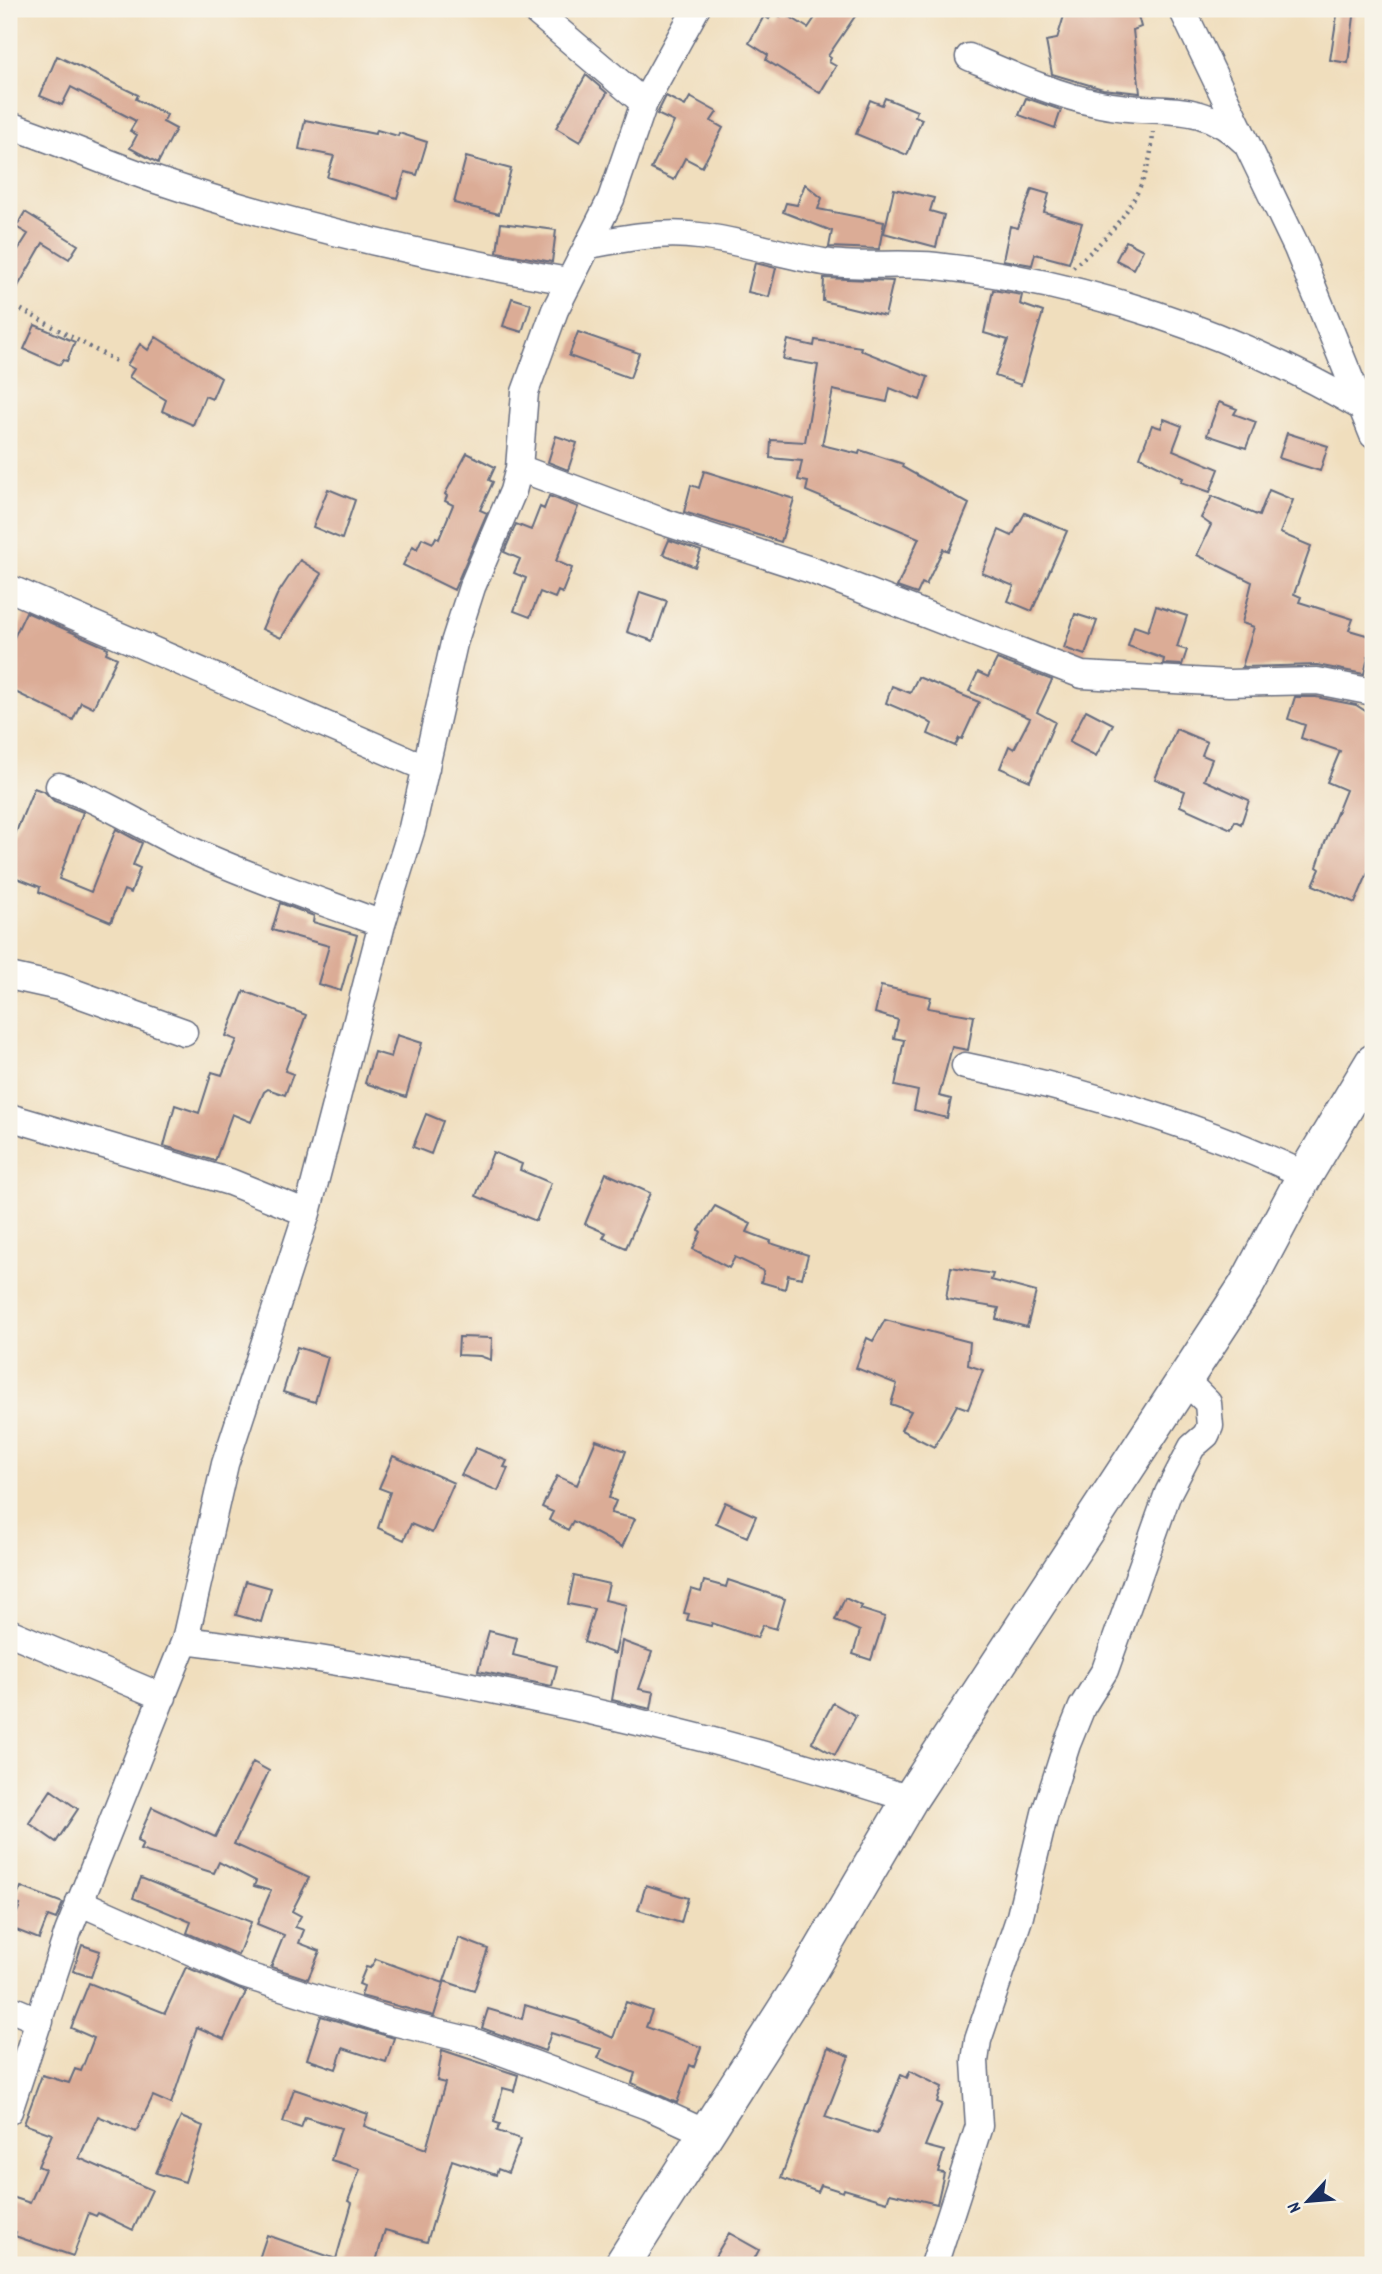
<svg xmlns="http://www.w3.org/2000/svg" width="1382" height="2274" font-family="Dekko,sans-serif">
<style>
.building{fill:#dbac96}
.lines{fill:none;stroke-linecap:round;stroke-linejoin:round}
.minor-casing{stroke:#666c7f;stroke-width:29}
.major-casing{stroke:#666c7f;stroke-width:38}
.path{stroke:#666c7f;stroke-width:4.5;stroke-dasharray:2 5;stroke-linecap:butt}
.minor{stroke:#fff;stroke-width:26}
.major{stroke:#fff;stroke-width:35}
</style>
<rect width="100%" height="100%" fill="#f7f3e8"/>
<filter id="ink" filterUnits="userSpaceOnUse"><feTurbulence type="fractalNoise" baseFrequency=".0143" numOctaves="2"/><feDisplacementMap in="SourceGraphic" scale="14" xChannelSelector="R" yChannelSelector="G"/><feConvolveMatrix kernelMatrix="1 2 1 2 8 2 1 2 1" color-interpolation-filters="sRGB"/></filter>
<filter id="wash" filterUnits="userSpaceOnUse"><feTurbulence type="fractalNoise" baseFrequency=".00686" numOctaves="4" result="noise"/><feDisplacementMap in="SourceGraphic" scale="28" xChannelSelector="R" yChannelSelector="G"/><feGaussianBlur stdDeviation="1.57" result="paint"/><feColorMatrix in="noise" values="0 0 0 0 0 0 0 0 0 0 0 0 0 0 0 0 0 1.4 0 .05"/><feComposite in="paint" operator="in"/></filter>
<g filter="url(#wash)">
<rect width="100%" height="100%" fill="#f0debd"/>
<g id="blocks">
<path class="building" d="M821,9h39l-32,47 3,2 -2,4 7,4 -16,27 -54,-33 2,-5 -19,-12 15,-27 5,3 4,-7 7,4 2,-4 26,16z
M1066,9h70l5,18 -8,3 7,63 -37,-4 -51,-15 -6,-33 11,-2z
M1338,9h17l-7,54 -18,-3z
M57,56l81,39 -2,4 31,16 -4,7 13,7 -18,34 -28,-15 7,-13 -7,-4 6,-10 -65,-34 -9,18 -22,-9z
M586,75l21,18 -27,49 -24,-14z
M666,96l19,10 5,-9 27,15 -6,9 12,7 -21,39 -17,-9 -11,22 -23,-11 23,-47 -17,-8z
M885,98l32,13 -2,5 7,3 -15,36 -51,-21 14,-34 12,5z
M1026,98l35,12 -6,18 -36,-13z
M305,120l70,14 2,-4 21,6 1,-3 28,9 -10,33 -12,-3 -8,26 -70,-21 7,-21 -35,-7z
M466,157l45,12 -12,45 -45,-11z
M805,184l17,14 -4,11 66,13 -5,27 -50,-2 3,-16 -49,-19 3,-9 11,2z
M894,189l40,9 -4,13 14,4 -8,32 -52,-14z
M1032,189l17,5 -5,18 38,11 -13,40 -34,-9 -3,11 -29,-5 7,-34 8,2z
M25,212l53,33 -9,14 -26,-16 -34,59v-38l19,-30 -12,-7z
M501,223l55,7 -4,32 -55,-10z
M1126,241l17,9 -10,19 -17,-9z
M755,263l21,5 -7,29 -21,-5z
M824,278l69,3 -8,35 -62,-15z
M993,290l29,5 -2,9 23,8 -22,73 -26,-9 13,-36 -24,-7z
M512,298l19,6 -9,28 -19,-6z
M35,325l40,17 -8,19 -4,-1 -3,5 -36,-16z
M578,332l61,21 -9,25 -61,-22z
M156,337l65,41 -9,21 -7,-3 -12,29 -31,-14 4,-11 -37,-23 5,-8 -7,-4 13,-21 8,6z
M788,340l26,6 1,-6 46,7 -1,3 68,27 -8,23 -30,-12 -3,14 -54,-12 -11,55 37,9 1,-4 43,14 -1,3 67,37 -20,47 -6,-2 -17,36 -4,-2 -5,11 -20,-7 22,-49 -113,-47 2,-9 -10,-2 4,-19 -32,-3 1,-18 34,2 13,-77 -35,-6z
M1219,402l18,7 -3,5 22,8 -10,26 -39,-13z
M1164,419l18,7 -9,24 46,19 -9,23 -29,-10 2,-4 -43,-21 12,-32 9,3z
M1287,433l41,13 -8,25 -41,-13z
M556,436l21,7 -9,27 -20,-8z
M467,453l28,14 -6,13 4,2 -13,28 7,3 -33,77 -51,-25 10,-19 4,3 5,-11 11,5 3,-6 3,2 14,-34 -8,-4 2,-5 -2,-2z
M704,471l90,28 -13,43 -97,-30 7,-27 8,3z
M328,489l27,11 -13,39 -29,-12z
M1269,490l24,10 -13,33 31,13 -17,48 7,3 -2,5 54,17 -4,11 24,7 -9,37 -47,-9 -75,2 12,-40 -12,-4 10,-41 -55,-27 14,-30 -10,-7 11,-22 47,20z
M549,496l29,11 -22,54 16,7 -10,25 -4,-2 -3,7 -15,-6 -10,25 -16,-6 12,-33 -12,-5 6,-14 -16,-7 12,-28 15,6 9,-23 4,2z
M1025,513l42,18 -35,80 -24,-10 6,-15 -32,-13 17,-43 13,6z
M669,540l32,11 -6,16 -32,-13z
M300,560l22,14 -41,64 -19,-9 15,-34z
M640,592l27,9 -14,40 -26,-9z
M1156,606l31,10 -10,31 10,3 -5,15 -19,-1 1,-5 -36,-13 6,-20 14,5z
M26,612l82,36 -2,5 11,5 -24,50 -12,-6 -8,18 -64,-31v-41z
M1075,614l22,7 -12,34 -21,-7z
M997,659l55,21 -15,32 18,10 -25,59 -30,-13 9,-22 5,3 16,-31 -61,-27 9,-19 10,5z
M918,677l61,25 -17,37 -3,-1 -4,8 -27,-12 4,-10 -6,-4 -40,-17 6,-17 18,7z
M1295,697h21l40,8 17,11v145l-18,42 -42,-18 7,-16 -3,-2 7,-22 22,-55 -19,-8 13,-31 -39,-13 4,-13 -17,-6z
M1086,710l27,14 -17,32 -27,-14z
M1176,729l31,13 -5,13 10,4 -8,21 45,20 -8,24 -6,-3 -4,8 -51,-23 5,-15 -30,-12z
M34,788l11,4 9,9 29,11 -24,67 32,13 25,-63 26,14 -9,22 7,3 -9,25 -7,-3 -13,32 -72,-30 1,-5 -31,-12v-26z
M280,903l34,13 -1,6 44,13 -16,56 -23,-7 11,-38 -57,-16z
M881,986l50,11 -3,11 46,8 -6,34 -16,-3 -13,49 12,3 -4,19 -33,-8 4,-19 -23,-5 9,-46 -10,-2 4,-18 -23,-7z
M244,991l62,24 -21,56 8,3 -8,21 -17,-6 -4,3 -13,30 -19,-8 -17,47 -51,-15 11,-41 24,8 13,-41 10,3 15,-35 -11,-4z
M397,1035l25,8 -16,54 -41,-14 9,-31 17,5z
M426,1114l17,7 -12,33 -18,-7z
M493,1152l29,12 -2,6 31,13 -15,38 -60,-25z
M606,1173l44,20 -24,55 -23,-10 3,-5 -21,-9z
M715,1206l36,18 -4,8 24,9 -1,2 38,12 -6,23 -14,-3 -3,14 -24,-7 3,-11 -29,-14 -6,11 -36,-19 8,-17 -2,-2z
M951,1267l42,7 -2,6 45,12 -9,35 -31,-8 3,-11 -53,-9z
M885,1320l85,22 -2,23 15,5 -15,39 -11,-4 -23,42 -33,-17 10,-19 -20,-7 6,-20 -41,-16 11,-30 6,3z
M459,1337l33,1 -1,22 -11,-4 -22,-1z
M297,1347l31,10 -13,45 -32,-10z
M596,1440l30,11 -17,47 7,3 -5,12 24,6 -13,28 -49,-26 -5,9 -19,-10 4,-8 -11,-5 15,-31 20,9z
M476,1448l31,13 -3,6 4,1 -10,23 -37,-16z
M393,1456l61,27 -22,50 -21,-9 -7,16 -26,-12 12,-36 -11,-4z
M725,1502l31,14 -9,21 -31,-14z
M574,1576l35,8 -4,16 21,5 -11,49 -31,-12 10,-33 -26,-5z
M728,1580l57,19 -9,30 -13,-4 -6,13 -45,-15 -1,3 -24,-6 2,-6 -5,-1 7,-24 10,3 3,-11 22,6z
M246,1581l25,7 -10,34 -25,-7z
M845,1598l17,8 -2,3 25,8 -14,43 -18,-6 7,-23 -25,-11z
M489,1631l28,7 -4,17 44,11 -5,20 -74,-15z
M622,1641l30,11 -13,37 15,3 -3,17 -39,-9z
M833,1703l23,13 -21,39 -23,-13z
M253,1762l16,9 -35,73 75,34 -17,33 9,5 -6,11 9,3 -5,13 21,8 -12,28 -37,-12 13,-32 -27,-11 14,-33 -17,-5 2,-5 -37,-19 -5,11 -74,-23 3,-6 -6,-3 15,-34 63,30z
M51,1790l27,19 -22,33 -27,-19z
M141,1878l110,44 -13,33 -51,-22 4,-11 -58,-24z
M646,1885l42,13 -7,25 -43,-13z
M21,1887l42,16 -7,16 -8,-3 -9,23 -28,-11 9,-23 -6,-2z
M459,1938l29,11 -14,42 -30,-10z
M82,1945l18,6 -9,26 -18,-6z
M376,1959l68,24 -10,33 -73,-20 3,-10 -5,-2 7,-17 4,1z
M186,1967l60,25 -22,47 -27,-12 -26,77 -18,-8 -17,36 -38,-16 -19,42 73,32 -19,40 -35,-17 -2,3 -7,-3 -16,43 -58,-20 1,-4 -7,-3v-33l21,7 15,-34 -7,-3 14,-32 -28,-10 18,-49 27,8 6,-14 6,2 13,-33 -23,-10 18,-45 76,30z
M626,2002l26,9 -6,16 55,20 -7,20 -4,-2 -13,38 -45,-20 3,-10 -37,-15 4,-9 -51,-16 -6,18 -63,-23 6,-19 34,10 3,-14 52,16 36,17z
M321,2016l73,22 -8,24 -43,-14 -7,21 -29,-10z
M828,2047l21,9 -24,61 52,17 24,-59 6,3 3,-7 32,16 -5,15 5,2 -17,42 19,5 -6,21 6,1 -7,31 -47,-11 -3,9 -43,-13 -1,3 -22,-7 -3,7 -37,-14z
M442,2050l76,25 -4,16 -11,-3 -9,34 6,2 -3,7 24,8 -13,34 -10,-4 -2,6 -44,-15 -25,82 -42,-12 -10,35h-118l10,-30 69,24 16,-56 -4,-2 12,-32 -29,-9 10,-32 -36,-11 -4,11 -18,-6 11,-33 74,25 -4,12 62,23 19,-66 -8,-2z
M181,2117l22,9 -18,56 -29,-9z
M729,2233l30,17 -8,15h-41z"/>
</g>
</g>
<g filter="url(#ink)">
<use href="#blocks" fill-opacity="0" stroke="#666c7f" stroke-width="2"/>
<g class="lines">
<g class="minor-casing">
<path id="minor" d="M533,9l111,94
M1182,9l115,239 76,187
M969,57c42,18 86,38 131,47 59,13 97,-8 146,39
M9,125c51,17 99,39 150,56 134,45 271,76 409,100
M589,245c36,-7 73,-14 110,-9 43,5 83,19 125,26 37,6 75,0 112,4 148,16 296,66 425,141
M519,468l142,53 150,49 271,105 147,8 88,-2 56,11
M9,588l417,180
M59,786c48,16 88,44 134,65 61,28 125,49 189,73
M9,976l50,11 125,45
M965,1066c116,24 233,58 340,109
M9,1117l221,65 77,31
M9,1632l154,65
M185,1640c245,31 490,82 725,159
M79,1902l165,73 145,46 83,20 175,65 59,27
M9,2008l31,13
M9,2111l59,-179 117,-292 40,-176 82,-251 75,-289 30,-96 42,-185 18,-56 41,-96 6,-23 6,-76 30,-82 56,-111 33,-96 52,-94
M934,2265l45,-139 -4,-65 3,-21 42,-124 25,-103 22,-69 15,-37 23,-37 63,-177 24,-46 14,-12 4,-9 -2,-23 -22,-22"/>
</g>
<g class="major-casing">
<path id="major" d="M622,2265l182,-285 106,-181 336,-513 59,-111 68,-113"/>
</g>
<path class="path" d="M1073,267c42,-34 78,-77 80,-135
M9,303l107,58"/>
<use href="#minor" class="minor"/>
<use href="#major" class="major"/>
</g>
</g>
<rect width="1382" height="2274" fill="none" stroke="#f7f3e8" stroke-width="35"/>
<g transform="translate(1308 2201) rotate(244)" stroke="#f7f3e8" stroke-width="5" paint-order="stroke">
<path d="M0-5L12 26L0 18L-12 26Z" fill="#1b2f5e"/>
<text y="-10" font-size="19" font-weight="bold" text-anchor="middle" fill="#1b2f5e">N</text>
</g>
</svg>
